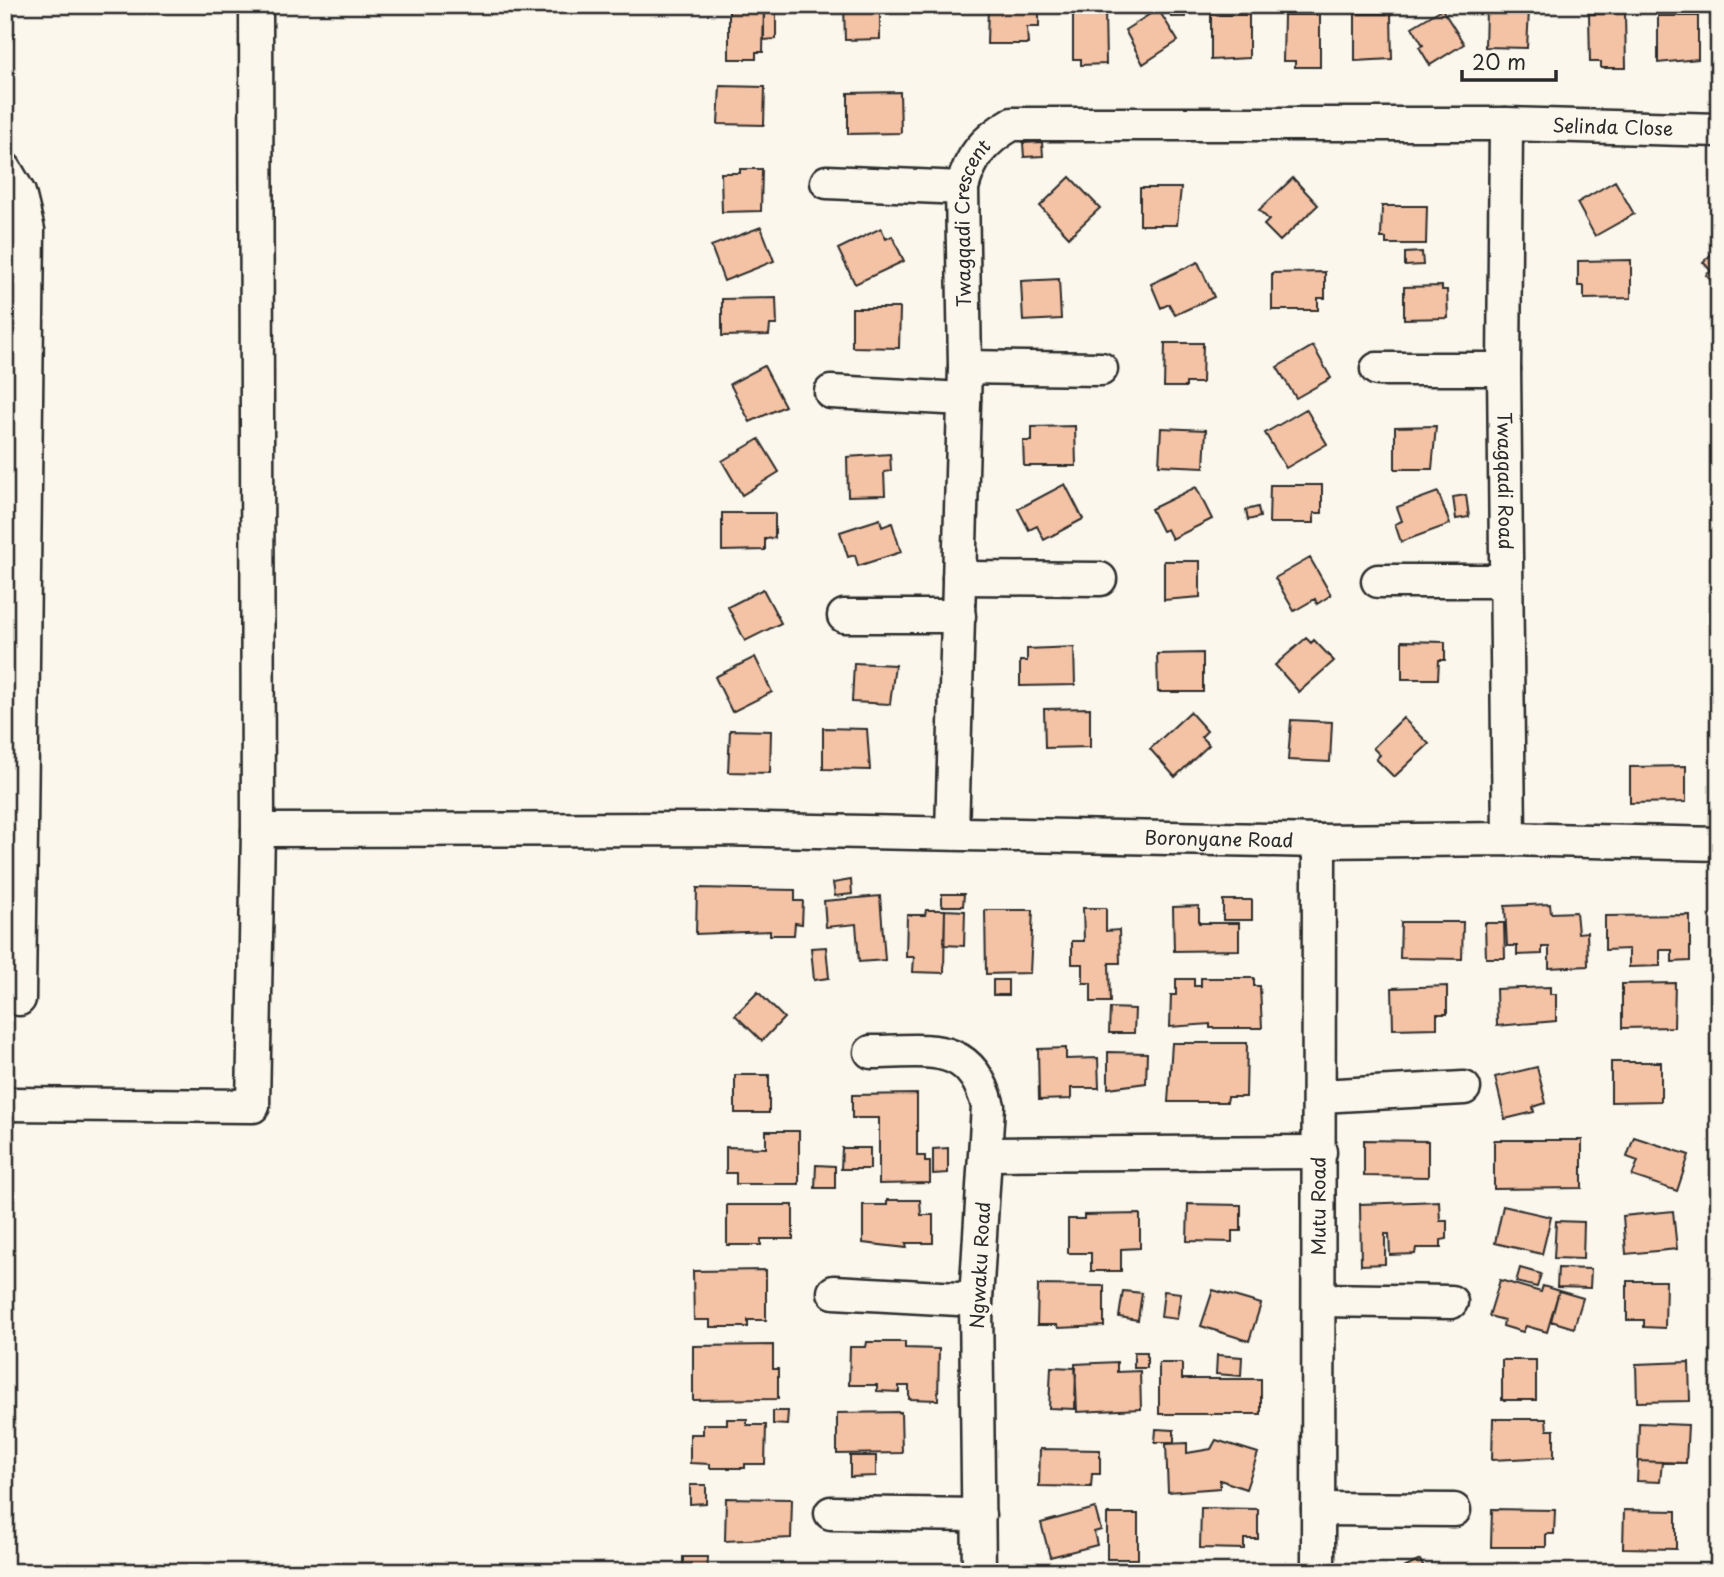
<svg xmlns="http://www.w3.org/2000/svg" width="1724" height="1577" font-family="'Playpen Sans',sans-serif">
<style>
.building{fill:#f4c2a4;stroke:#2b2b2b;stroke-width:2}
.lines{fill:none;stroke-linecap:round;stroke-linejoin:round}
.street-casing{stroke:#2b2b2b;stroke-width:37}
.street{stroke:#fbf7ec;stroke-width:32}
.labels{text-anchor:middle;stroke-width:7;stroke-linejoin:round;paint-order:stroke}
.street-label{font-size:19px;fill:#2b2b2b;stroke:#fbf7ec}
</style>
<rect width="100%" height="100%" fill="#fbf7ec"/>
<filter id="ink" filterUnits="userSpaceOnUse"><feTurbulence type="fractalNoise" baseFrequency=".0143" numOctaves="2"/><feDisplacementMap in="SourceGraphic" scale="14" xChannelSelector="R" yChannelSelector="G"/><feConvolveMatrix kernelMatrix="1 2 1 2 8 2 1 2 1" color-interpolation-filters="sRGB"/></filter>
<g filter="url(#ink)">
<path class="building" d="M729,5h35l-1,47h-7v7h-27z
M764,5h12v34l-12,1z
M844,5h36v34l-35,1z
M988,5h51v22h-12l1,17h-41z
M1171,5h14v12h-14z
M1158,9l20,32 -35,23 -18,-34z
M1442,9l22,35 -34,21 -11,-18 4,-2 -11,-18z
M1486,9l43,1 -2,38 -42,-1z
M1105,10l1,54 -25,1v-6h-8v-48z
M1625,13l1,55h-25v-6h-11l-1,-48z
M1355,14h36l1,45 -37,2z
M1211,15h38v43l-38,2z
M1284,15h36v52h-25v-6h-12z
M1658,16h40v43l-40,4z
M720,86l45,1 -1,38 -46,-1z
M900,92l1,41 -53,1v-41z
M1042,142l1,14 -19,1 -1,-14z
M740,169h22l-1,42 -39,1 -1,-39h19z
M1070,177l30,31 -31,29 -29,-31z
M1293,178l25,27 -38,36 -16,-16 5,-5 -10,-10z
M1615,181l19,33 -39,22 -18,-33z
M1140,188h41l-4,37h-37z
M1382,206h45l-1,38h-40v-6h-5z
M761,227l13,34 -50,20 -13,-35z
M881,228l5,11 6,-3 12,25 -49,23 -17,-35z
M1719,247v42l-13,-14 5,-4 -8,-9z
M1422,252l1,13 -18,1v-13z
M1631,260v38l-47,1v-13h-6v-25z
M1198,262l16,35 -39,18 -6,-11 -8,4 -10,-24z
M1325,272v26h-7v12h-46v-37z
M1059,279l2,40 -38,2 -2,-40z
M1442,286v4h5l1,28 -44,1v-32z
M776,298l1,27h-7l-1,10 -47,1v-37z
M852,308h48l-1,40 -47,-1z
M1165,343h38l-1,40h-16v4h-22z
M1313,346l18,32 -35,20 -19,-31z
M764,366l21,40 -35,16 -20,-38z
M1306,409l21,35 -41,24 -21,-35z
M1075,426l1,40h-52l-1,-25h9v-14z
M1436,426l-4,43h-37v-42z
M1161,428l45,2 -2,37 -45,-2z
M759,439l20,33 -37,23 -20,-34z
M890,454l1,17 -7,1 1,23 -37,1 -1,-39z
M1065,484l18,35 -39,21 -7,-14 -8,4 -11,-21z
M1270,485h52v28h-8v10h-45z
M1196,487l16,32 -40,20 -5,-10 -5,2 -11,-22z
M1438,492l12,32 -49,18 -6,-18 7,-3 -5,-14z
M1466,495l3,22 -13,2 -3,-22z
M1258,507l2,10 -12,3 -2,-10z
M722,513h53v25l-10,1v11l-43,1z
M880,519l2,8 10,-4 9,29 -43,14 -3,-11 -7,2 -8,-25z
M1310,558l21,37 -14,9 -2,-5 -21,12 -19,-33z
M1164,561h36v36l-36,3z
M763,589l18,34 -36,18 -17,-34z
M1306,638l5,5 3,-3 20,21 -35,31 -24,-27z
M1402,641l43,1v18h-6l-1,19h-36z
M1074,647l1,38 -55,1v-25h7v-12z
M1203,653v39h-45l-1,-38z
M755,657l17,35 -40,20 -17,-35z
M854,663l41,2 -5,39 -38,-2z
M1090,708v39l-45,1 -1,-39z
M1190,712l17,19 -6,6 8,8 -34,32 -25,-28z
M1403,718l26,26 -35,33 -18,-18 4,-4 -7,-7z
M1291,720l41,2 -2,40 -42,-2z
M823,728l44,1 3,41 -47,-1z
M730,730l41,1 -1,42 -42,-1z
M1686,766v36l-56,1v-36z
M851,880l1,14 -17,2 -2,-13z
M697,888l98,2v11h8l-1,23 -7,-1 -1,12h-24v-4l-74,3z
M942,894h22l-1,12h-21z
M880,896l5,64 -26,2 -3,-38 -30,3 -2,-26z
M1223,900h29v20h-29z
M1550,904l1,9 25,-1 2,21 9,-1 1,34 -39,2v-21h-7v7l-25,1v-9h-10l-2,-40z
M1199,906v17h40v27l-65,1 -1,-44z
M1083,908h23v23l13,-1 1,33h-11l1,39h-19v-19h-8v-19h-11v-23h12z
M926,910h19l-1,63 -31,-1 1,-15h-8l1,-42h18z
M945,910l20,1 -1,35 -20,-1z
M985,910h48l-3,63 -44,1z
M1690,915v46l-18,1v-12h-12v16l-31,1v-18l-24,1v-34z
M1401,922h62l-1,37 -62,-1z
M1485,923h19l1,35h-19z
M826,947l3,31 -15,2 -3,-32z
M1201,978h53v8h6l2,42h-52v-4l-40,3 1,-32h5v-16h18v7h7z
M993,980h15v15h-15z
M1675,983l-1,44 -52,1v-44z
M1447,986v28h-10v14l-44,1 -1,-41z
M1550,987v7h6v27l-59,5 -1,-37z
M758,992l26,26 -22,23 -27,-26z
M1110,1008l25,1 -1,24h-25z
M1172,1043h75l-1,54h-18l-1,5h-59z
M1066,1048v11l32,-1 1,30h-28v11l-32,1 -1,-51z
M1108,1052l39,1 -1,30 -38,5z
M1611,1062h50v39l-50,1z
M1537,1067l9,36 -13,4 1,5 -29,7 -10,-42z
M735,1075h34v38h-34z
M917,1094v62h8v6h5v21l-51,1v-66h-27v-23z
M766,1131h33v53h-63v-11h-10v-26l40,1z
M1634,1137l55,18 -12,36 -45,-15 6,-15 -11,-4z
M1364,1140l64,1v36l-64,-1z
M1494,1140h88v48l-88,1z
M842,1148h28v21h-29z
M948,1148v25l-15,1v-25z
M816,1165l19,1v22h-20z
M887,1200h33l1,15h12v28h-27l1,5 -44,-5v-38h24z
M1439,1201l1,20h7v18l-6,1v8h-25l-1,6 -25,1 -1,-21h-4v30l-24,1 -1,-61z
M1188,1204l53,1v26h-9v11l-45,-1z
M727,1205h66v34h-32v6h-34z
M1503,1206l48,11 -9,37 -47,-11z
M1673,1211l4,38 -51,5 -3,-38z
M1140,1214v34l-19,1v22h-30v-18h-23v-34h16v-4z
M1556,1221l28,1 -1,37 -29,-1z
M1520,1268l21,6 -4,13 -21,-5z
M1558,1268l33,1 -1,19 -33,-1z
M766,1270v50h-18v7h-38v-7h-16l-1,-49z
M1500,1280l41,12 2,-6 16,5 -12,41 -21,-6 -3,6 -20,-6 1,-6 -15,-4z
M1627,1281h39l-1,47 -21,-1v-7h-17z
M1038,1285l66,1v40l-46,2 -1,-3h-20z
M1213,1290l48,14 -12,37 -48,-15z
M1123,1291l19,2 -4,27 -19,-3z
M1164,1291l17,2 -4,26 -16,-2z
M1559,1291l24,7 -9,30 -23,-7z
M867,1342h38v6l34,1 -1,51 -29,-1v-13h-10v6l-22,-1v-6h-28l1,-38h16z
M773,1345v24h5v30l-85,1v-54z
M1134,1352h13v16h-13z
M1217,1355l25,2 -1,19 -25,-2z
M1502,1360h34v40h-34z
M1117,1362v10l23,-1 1,38 -64,3 -2,-48z
M1689,1362l1,39 -53,1 -1,-38z
M1159,1363h23v16h79v35h-102z
M1051,1367l25,1 -1,41 -26,-1z
M773,1411h15l-1,14 -14,-1z
M901,1412l1,41 -65,1v-41z
M727,1419h20v6h19l-1,39h-20v4h-35v-4l-20,-1v-29h13v-10h24z
M1493,1419h53l1,11h7v27l-62,3z
M1639,1423l49,2 -2,38 -48,-2z
M1156,1429l18,1v12h-19z
M1216,1440l42,13 -12,36 -26,-9v8l-52,4 -2,-48 21,-1v10l24,-4z
M1040,1449l60,1v24h-8l-1,13 -52,-1z
M850,1456h26v20l-26,1z
M1638,1461l24,1 -2,20 -23,-1z
M690,1485h16v18l-16,1z
M726,1498l66,1 -1,39 -66,3z
M1095,1508l6,22 -7,2 3,13 -47,12 -9,-34z
M1201,1508l57,1v30h-14v10l-44,-1z
M1492,1509l63,1 -1,24h-8v13h-55z
M1624,1510l52,1v38l-53,-1z
M1107,1514h31v45h-31z
M683,1557h25l-1,15h-24z
M1420,1560l6,12h-30z
M1554,1568l1,4h-22z
M871,1570l64,2h-64z"/>
<g class="lines">
<g class="street-casing">
<g id="street">
<path id="s1" d="M1506,124l-2,245 5,470"/>
<path d="M5,169l14,24 9,37 -9,769"/>
<path d="M827,182l135,6"/>
<path d="M965,367l136,2"/>
<path d="M1377,369h127"/>
<path d="M831,392l133,7"/>
<path d="M959,578l141,1"/>
<path d="M1378,581h127"/>
<path d="M844,616h115"/>
<path id="s2" d="M258,830l462,-1 599,12 190,-2 210,5"/>
<path id="s3" d="M952,833l13,-466 -3,-179c8,-31 22,-48 50,-64h494l213,6"/>
<path d="M871,1052c56,0 100,-13 117,54l-12,194 3,272"/>
<path d="M1320,1096l144,-8"/>
<path d="M5,1104l248,2 5,-276 -2,-825"/>
<path d="M986,1154l334,-2"/>
<path d="M834,1292l142,8"/>
<path d="M1319,1300l132,2"/>
<path d="M1318,1509l136,1"/>
<path d="M831,1513l148,2"/>
<path id="s4" d="M1318,1572l1,-731"/>
</g>
</g>
<use href="#street" class="street"/>
</g>
</g>
<g class="labels">
<g class="street-label">
<text dy="7" stroke="none"><textPath href="#s3" startOffset="1330">Selinda Close</textPath></text>
<text dy="7" stroke="none"><textPath href="#s3" startOffset="612">Twagqadi Crescent</textPath></text>
<text dy="7" stroke="none"><textPath href="#s1" startOffset="357">Twagqadi Road</textPath></text>
<text dy="7" stroke="none"><textPath href="#s2" startOffset="961">Boronyane Road</textPath></text>
<text dy="7" stroke="none"><textPath href="#s4" startOffset="366">Mutu Road</textPath></text>
<text transform="translate(980 1265) rotate(-87)" y="7">Ngwaku Road</text>
</g>
</g>
<rect width="1724" height="1577" fill="none" stroke="#fbf7ec" stroke-width="28"/>
<rect x="14" y="14" width="1696" height="1549" fill="none" stroke="#2b2b2b" stroke-width="2.5" filter="url(#ink)"/>
<path d="M1462 70v10h94v-10" fill="none" stroke="#2b2b2b" stroke-width="3.5"/>
<text x="1472" y="70" font-size="21" fill="#2b2b2b" stroke="#fbf7ec" stroke-width="5" paint-order="stroke">20 m</text>
</svg>
